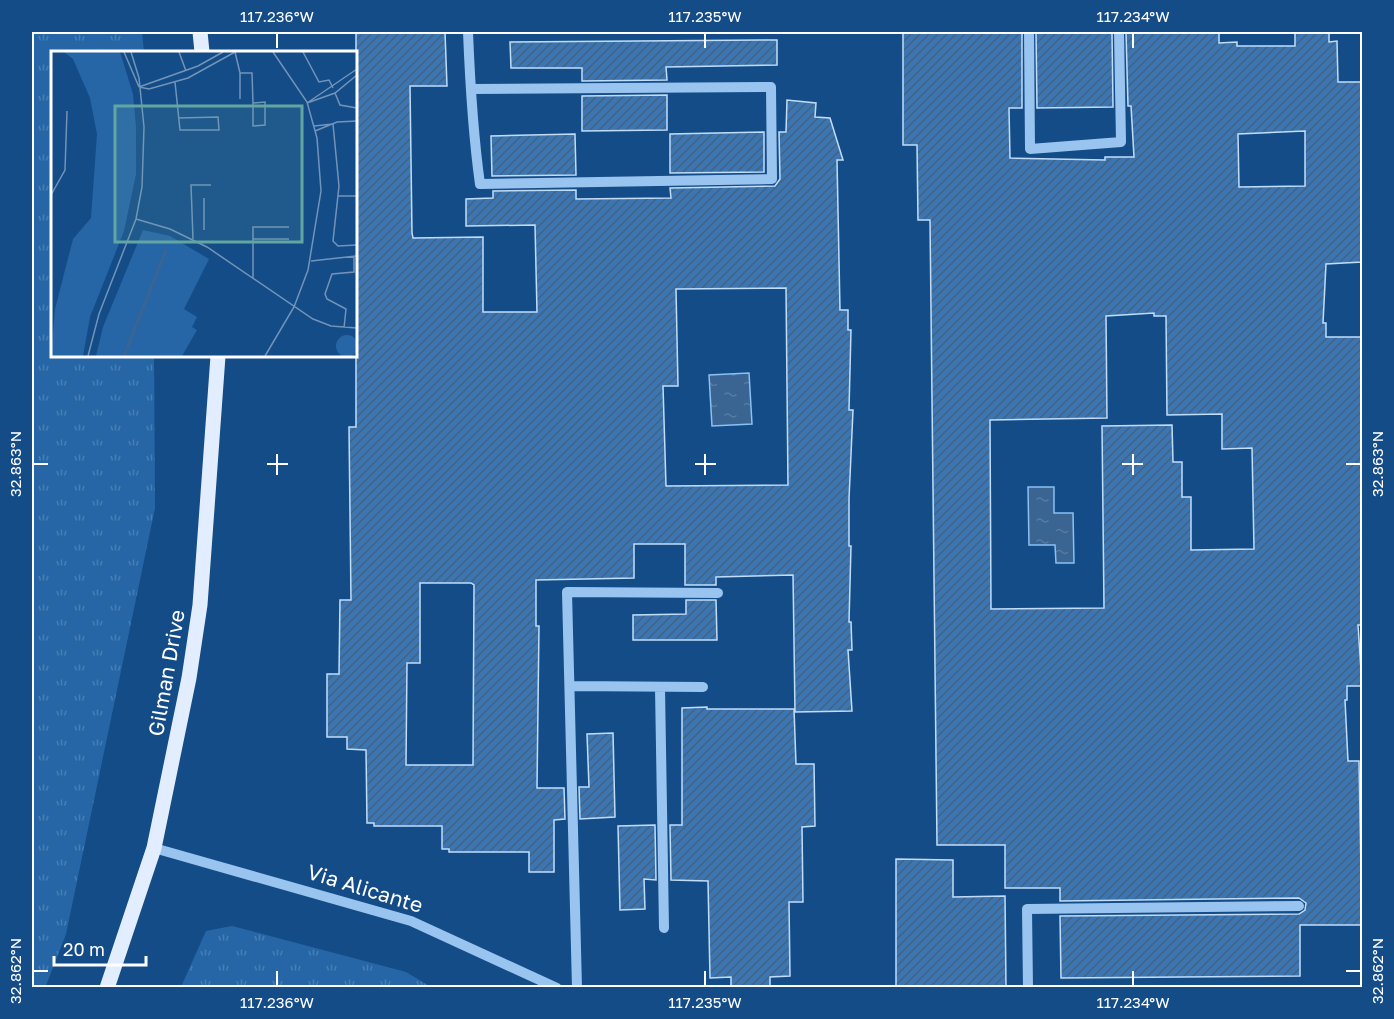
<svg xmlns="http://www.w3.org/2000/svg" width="1394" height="1019" font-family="'Golos Text',sans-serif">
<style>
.grass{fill:url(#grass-tufts)}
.water{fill:url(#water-ripples);stroke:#8bc0f3;stroke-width:1.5}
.building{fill:url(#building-hatch);stroke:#c0ddfb;stroke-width:1.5;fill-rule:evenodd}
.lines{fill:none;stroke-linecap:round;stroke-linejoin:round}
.minor{stroke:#99c4ef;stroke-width:10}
.major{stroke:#e2eeff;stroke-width:15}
.ticks{fill:none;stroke:#fff;stroke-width:2}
.labels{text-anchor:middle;stroke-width:4.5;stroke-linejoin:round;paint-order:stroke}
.street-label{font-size:21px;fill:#fff;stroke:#144c88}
.inset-river{fill:none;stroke:#3a6491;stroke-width:3}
.inset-road{fill:none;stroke:#7294b8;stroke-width:1.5}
.view{fill:#63a6a1;fill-opacity:0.15;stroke:#63a6a1;stroke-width:3}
.inset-edge{fill:none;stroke:#fff;stroke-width:3}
.neatline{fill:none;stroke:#fff;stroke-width:2}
.ticks-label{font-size:15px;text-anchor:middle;fill:#fff}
</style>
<defs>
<pattern id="grass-tufts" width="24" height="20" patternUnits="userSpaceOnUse" patternTransform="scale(1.5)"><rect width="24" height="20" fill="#2666a7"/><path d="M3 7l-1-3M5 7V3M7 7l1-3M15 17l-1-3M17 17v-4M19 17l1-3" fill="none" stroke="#477db4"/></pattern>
<pattern id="water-ripples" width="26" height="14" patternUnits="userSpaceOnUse" patternTransform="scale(1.5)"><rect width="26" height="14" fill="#3a6491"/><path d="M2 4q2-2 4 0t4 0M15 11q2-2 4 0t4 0" fill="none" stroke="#587ba2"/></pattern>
<pattern id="building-hatch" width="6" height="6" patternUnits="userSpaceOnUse" patternTransform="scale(1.5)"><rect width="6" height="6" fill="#3c76b2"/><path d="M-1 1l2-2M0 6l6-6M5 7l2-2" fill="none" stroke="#44617f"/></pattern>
</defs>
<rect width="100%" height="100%" fill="#144c88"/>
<path class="grass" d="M32,32h110l2,20h-92v304h102l1,152 -89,426 -21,54 -13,-1z
M232,926l174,46 25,15h-250l25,-56z"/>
<path class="water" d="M749,373l3,51 -40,2 -3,-51z
M1028,487h26v26h19l1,50h-18l-1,-18h-26z"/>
<path class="building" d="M356,32h89l2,54h-37l2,147 1,5 70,-1v75h54l-2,-87 -69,1v-27l27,-1v-7l83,-1v9l95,-1 -1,-10 105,-2 5,-7 -1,-47h7l1,-32 29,3 -1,14 15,1 13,42h-6l3,150h8v20h3l-2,80h4l-4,89v47h2l-2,76h2l1,28h-4l4,61 -57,1 -2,-137 -77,2v8h-31v-41h-51v34l-98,2v46h3l-2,162h27l1,31 -11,1v52h-25v-20h-80v-3h-7v-23h-68v-3h-7l-1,-73 -19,-1v-12h-20v-63h12l1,-74h11l-2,-173h7zM786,288l2,197 -122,1 -3,-100h15l-2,-97zM420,583h51l3,2 -1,180h-67l1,-102h13z
M903,32h119v76h-13l1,50 95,2v-3h29l-3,-51h-3l-2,-74h93v11l18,-1v4h58v-14h34v10l8,-1 1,41h24v180l-36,2 -3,59h3v14h36v264l-1,24h-3l4,61h-15v14h-2l3,61h11l3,164h-62v51l-239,2 -1,-62 239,-2 6,-4 1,-7 -7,-5 -239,3v-13h-55v-43h-68l-7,-625h-12l-1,-75h-14zM1305,131v55l-66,1 -1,-53zM1154,313v3h12l1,99 55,-1v35l30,-1 2,101 -63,1v-53h-9v-35h-9l-1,-37 -70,1 2,182 -113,1 -1,-189 117,-2 -1,-102z
M1036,32h76l1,75 -76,1z
M777,40v25l-111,2 1,13 -85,1v-13h-71l-1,-26z
M667,95v35l-85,1v-35z
M764,132v40l-94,1v-39z
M575,134l1,41 -84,1 -1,-40z
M686,600h30l1,40h-84v-25l53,-1z
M707,707v2h87l2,55h18l1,62 -13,1 1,75h-14l1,74 -20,1v10h-39v-10l-21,1 -2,-97 -37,-1 -1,-55h12v-117z
M613,733l2,84 -35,2 -1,-32h10l-2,-53z
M655,825l1,55 -12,-1 1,30 -25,1 -2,-84z
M896,859l57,1v37l52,-1 1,91h-110z"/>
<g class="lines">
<path class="minor" d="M468,32c2,50 5,102 12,152l292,-5 -1,-92 -299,2
M1029,32l1,117 91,-7 -2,-110
M571,686l132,1
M660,688l4,240
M154,848l257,73 146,67
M577,988l-10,-396 151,1
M1028,988l-1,-79 272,-3"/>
<path class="major" d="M200,32l2,20
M107,988l47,-140 35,-170 11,-73 18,-249"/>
</g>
<path class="ticks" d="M277,33v15M705,33v15M1133,33v15M277,454v21M705,454v21M1133,454v21M33,464h15M267,464h21M695,464h21M1122,464h21M1346,464h15M33,971h15M277,971v15M705,971v15M1133,971v15M1346,971h15"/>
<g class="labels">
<g class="street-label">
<text transform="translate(167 673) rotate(-80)" y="7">Gilman Drive</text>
<text transform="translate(365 889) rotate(17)" y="7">Via Alicante</text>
</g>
</g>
<g transform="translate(51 51)">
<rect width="306" height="306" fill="#144c88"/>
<path d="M13,1h56l13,42 3,33v47l-12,57 -34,86 -7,39h-32l4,-47 18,-70 18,-21 6,-84 -7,-36 -17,-39zM92,179l27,6 39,23 -25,50 13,8 -5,10 5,3 -15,26h-86l7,-29zM285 295a11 11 0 1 1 22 0a11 11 0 1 1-22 0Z" fill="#2666a7"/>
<path class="inset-river" d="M73,305l42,-106"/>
<path class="inset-road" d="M73,1l15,35M128,1l7,19M184,1l5,21h12l1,30v23l12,-1v-23l-12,1M252,1l16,30 10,-2 4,8M189,22v26M124,31l5,48h39l-1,-13 -40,1M88,36l10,2 39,-11 47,-26M88,36l59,-21 25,-14M284,42l5,12 17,3M256,52l50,-34M256,52l28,-10 22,-18M282,73l6,62 -6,55 5,5 19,-1M263,75l19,-2M264,80l22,-9 20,-1M0,144l14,-25 2,-59M287,145h19M153,147v32M85,168l34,10 37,18 106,72 18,7 26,2M142,188l-2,-54h20M202,188h36M260,210l45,-5M202,228v-52h36M293,277l2,-19 -19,-10 -2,-5 7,-20 22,-2v-16M37,305l11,-42 37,-95 6,-32 2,-60 -5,-49 -8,-26M214,305l29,-49 14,-37 13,-79 -4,-53 -10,-36 -34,-50"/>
<path class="view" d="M64,55h187v136h-187z"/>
<rect width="306" height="306" class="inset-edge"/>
</g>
<rect width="1394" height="1019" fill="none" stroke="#144c88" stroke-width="66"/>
<path d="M54 956v9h92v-9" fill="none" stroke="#ffffff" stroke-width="3"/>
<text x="63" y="956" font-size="18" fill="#ffffff" stroke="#144c88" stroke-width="4.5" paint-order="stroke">20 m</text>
<rect x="33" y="33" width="1328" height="953" class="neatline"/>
<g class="ticks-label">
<text x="277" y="22">117.236°W</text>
<text x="705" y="22">117.235°W</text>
<text x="1133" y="22">117.234°W</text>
<text transform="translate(16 464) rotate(-90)" y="5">32.863°N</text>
<text transform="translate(1378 464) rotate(-90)" y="5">32.863°N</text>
<text transform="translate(16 971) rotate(-90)" y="5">32.862°N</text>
<text transform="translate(1378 971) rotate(-90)" y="5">32.862°N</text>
<text x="277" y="1008">117.236°W</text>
<text x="705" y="1008">117.235°W</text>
<text x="1133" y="1008">117.234°W</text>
</g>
</svg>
